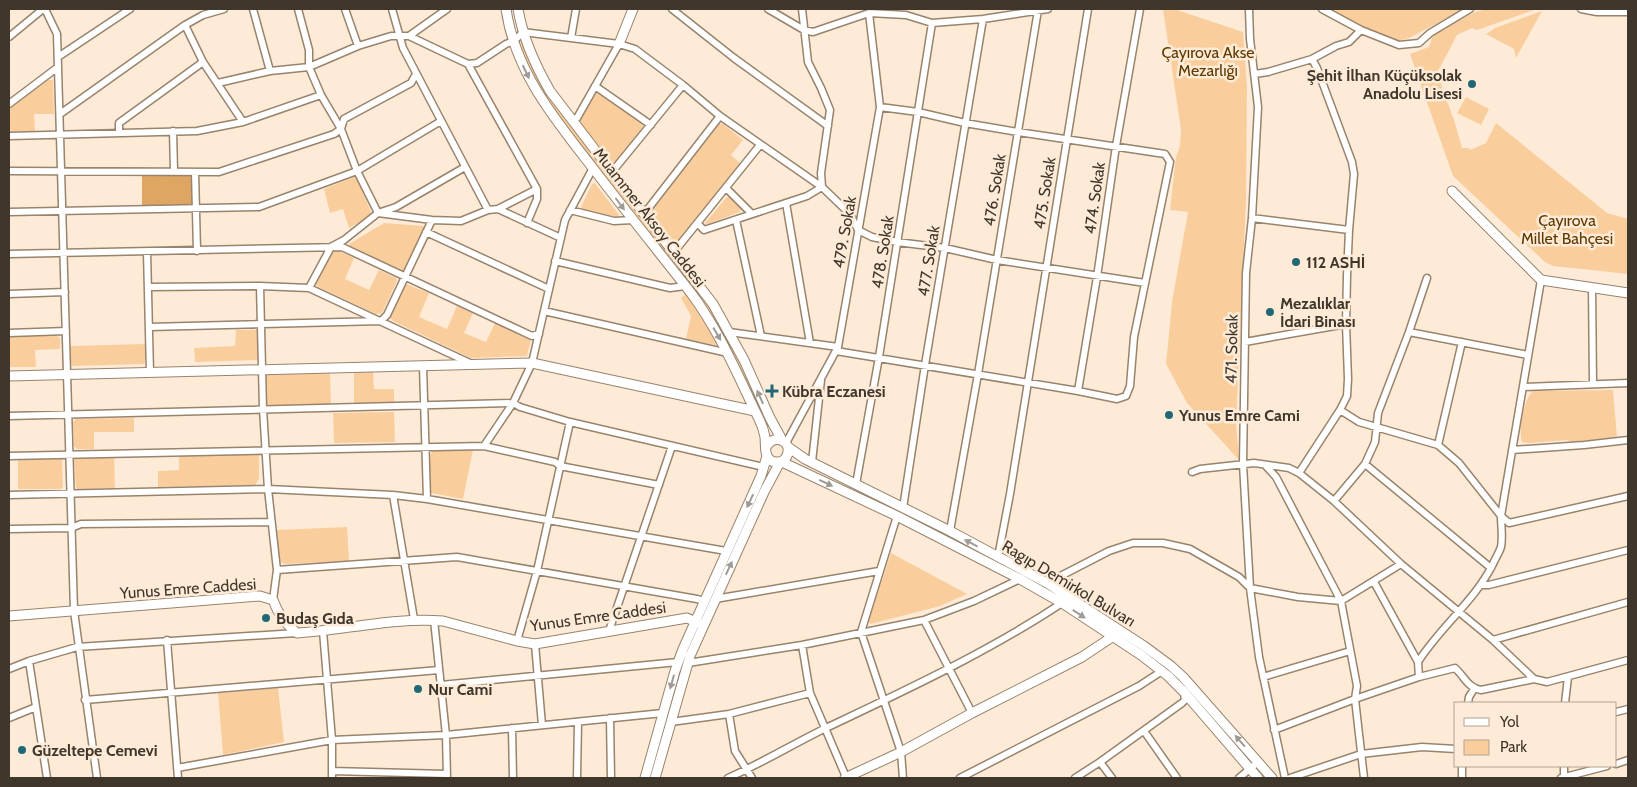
<svg xmlns="http://www.w3.org/2000/svg" width="1637" height="787" font-family="Cabin,sans-serif">
<style>
.green{fill:#face9c}
.forest{fill:#dfa563}
.lines{fill:none;stroke-linecap:round;stroke-linejoin:round}
.street-casing{stroke:#98836c;stroke-width:9}
.secondary-casing{stroke:#98836c;stroke-width:11}
.street{stroke:#fff;stroke-width:6}
.secondary{stroke:#fff;stroke-width:9}
.oneway{fill:#9f9a96}
.poi-dot{fill:#216876;stroke:#feebd7;stroke-width:2}
.labels{text-anchor:middle;stroke-width:5;stroke-linejoin:round;paint-order:stroke}
.park-label{font-size:16px;fill:#5f3901;stroke:#feebd7}
.poi-label{font-size:16px;font-weight:bold;fill:#3f362c;stroke:#feebd7;text-anchor:start}
.street-label{font-size:16px;fill:#3f362c;stroke:#feebd7}
</style>
<rect width="100%" height="100%" fill="#feebd7"/>
<path class="green" d="M1163,9h11l69,23 4,55 -1,114 -10,222 3,37 -52,-57 -21,-39 6,-62 16,-90 -18,-2 6,-53 4,-11 1,-16z
M1329,9h135l-53,28c-6,2 -12,5 -19,3 -17,-4 -46,-22 -63,-31z
M1488,9h49l-60,21 -5,-2 -15,7 -20,38 17,47 8,28h7l1,2 16,-7 10,-20 111,90 21,6v55l-75,-8 -8,-4 -92,-86 -43,-122 19,-7 4,-12 42,-23z
M1542,11l-26,47 -2,-9 -28,-15 9,-6z
M522,42l9,24 23,38 138,179 -3,2c-33,-42 -66,-84 -98,-126 -28,-37 -55,-72 -72,-116z
M48,80h5l1,34h-20l1,17 -26,1v-23z
M597,92h4l42,32 -1,5 -24,32 -6,4 -32,-41 1,-6z
M1466,97l23,12 -8,16 -24,-12z
M719,124h4l20,16 -12,15 11,10 -63,78 -4,1 -24,-29 1,-4z
M354,177l3,2 14,33 -2,5 -20,11 -6,-19 -13,4 -6,-24z
M595,183l24,32 -2,2 -33,-7 -3,-3 11,-23z
M730,196l11,13 -1,3 -33,12 -2,-1 21,-25z
M384,223l40,3 1,2 -20,43 -5,1 -51,-24v-4z
M332,251h7l15,7 -9,21 24,11 10,-20 17,8 1,3 -15,32 -6,1 -58,-27 -3,-4z
M406,284l23,9 -10,24 28,12 10,-23 16,7 -9,20 22,9 9,-19 36,16 -4,17 -56,2 -78,-37 -3,-4z
M686,294l32,50 -3,1 -29,-6 5,-23 -10,-18z
M705,301l24,40 24,51 -2,1 -48,-91z
M236,330h21l2,1 1,27 -2,2 -63,2 -1,-14 41,-2z
M56,335l4,3v11l-25,1 1,17h-27v-31z
M145,344v18l-1,2 -71,2 -3,-2v-18z
M354,371h19l1,18h20v14h-40z
M330,372l1,33 -61,1 -3,-2 -1,-31z
M1613,390l4,47 -46,5 -4,-2 -37,3 -8,-1c-4,-11 2,-44 11,-51z
M394,412l1,30 -61,1 -1,-30z
M134,418v14h-40v17h-17l-3,-3 -1,-24 3,-3z
M434,450h39l-10,49 -32,-6 -2,-37z
M259,454v25l-4,6 -97,2v-16l21,-1v-14z
M114,457l1,31 -37,1 -2,-2 -2,-27 3,-2z
M59,458l3,2 1,27 -2,2h-43v-30z
M347,527l2,34 -65,3 -5,-4 -2,-30z
M891,553l76,41 -27,12 -69,18 -3,-2z
M278,688l6,54 -61,13 -5,-62z"/>
<path class="forest" d="M189,173l3,3v27l-3,2 -47,1v-31z"/>
<g class="lines">
<g class="street-casing">
<path id="street" d="M45,9l12,25 17,577 23,167
M253,9l17,62
M345,9l13,37
M392,9l11,39 85,162
M672,9l62,49 94,68
M768,9l36,21 9,2 56,-19 37,2 26,8 51,-4 65,-10
M802,9l6,53 13,26 9,22 -9,63 1,14 28,27 8,16
M1249,9l1,30 8,68 -6,111 -6,55 -3,191 7,124 9,69 26,121
M1322,9l39,21 38,15 20,-2 11,-10 40,-24
M1581,9l16,3h31
M185,25l18,37 40,60
M409,36l38,-27
M9,37l34,-28
M571,38l5,-29
M58,57l72,-48
M468,64l9,-1 29,-19 8,-3 9,-9 96,12 16,5 48,36 37,31 102,71 -15,9 -103,34 -6,-6
M1255,74l13,-2 44,-13 24,-13 13,-4 12,-12
M218,83l52,-12 39,-4 49,-21 33,-10h18l59,28 69,125 -39,20 -10,1 -27,11 -29,-1 -54,-7 -21,-42 -16,-42 -20,-34 -12,-28v-17l-11,-41
M595,86l56,39
M9,104l49,-37
M60,114l125,-89 18,-10 21,-6
M572,120l5,-2 42,-74
M173,131l1,40
M119,133v-10l84,-61
M9,136l188,-5 46,-9 78,-27
M9,171l210,1 115,-38 7,-5 3,-10 67,-36 5,-9
M195,172l2,79
M612,172l71,-87
M726,188l26,26
M786,203l24,140
M498,209l63,29
M570,210l44,11 19,-1
M9,212l250,-5 98,-36 84,-50
M644,214l76,-98
M1252,218l97,12
M736,220l25,116
M527,223l10,-24v-10
M858,230l14,7 25,5 48,6 52,12 148,23
M426,232l123,57
M147,252l3,120
M674,252l86,-107
M9,254l333,-7 190,89 7,-2
M555,261l115,27 15,-2
M260,286l3,123 5,80 9,81 -4,30
M148,287l112,-1 49,2 163,76
M1592,287l1,97
M309,288l22,-41 13,-7 34,-27 18,-6 69,-40
M9,294l56,-2
M544,311l184,42
M149,327l232,-6 6,-6 45,-95
M729,332l109,15
M1409,332l119,23
M9,333l57,-2
M1245,342l101,-18
M836,351l242,40 39,8 9,-3 4,-10 4,-49 36,-175 -5,-8 -147,-22 -53,-9 -47,-11 -38,-5
M423,366l4,133
M1523,387l105,-4
M1078,391l19,-114 19,-131 24,-137
M1340,410l19,12 79,23 21,18 42,53 8,7 119,-27
M9,416l504,-13 7,4 50,15 194,45
M786,443l52,-96 42,-240 -11,-94
M1438,445l24,-103
M484,446l29,-43 19,-40 33,-143 28,-52
M1512,450l72,-5 44,-5
M9,456l475,-10 71,16 5,4 99,19
M812,462l9,-82
M1365,464l126,104
M1265,465l11,12 65,124 16,85 -2,13 9,79
M1192,472l8,-3 54,-6 35,5 10,5 35,28 67,63 92,76 41,39
M1299,473l41,-63 7,-14 1,-17 -2,-55 1,-48 2,-46 5,-56 -2,-12 -35,-94 -5,-9
M856,484l23,-127 53,-334
M9,495l259,-6 125,6 34,4 299,52
M393,495l21,124
M1334,501l31,-37 10,-22 3,-29 31,-81 18,-54
M903,508l22,-143 58,-346
M897,516l-36,116 40,120 2,26
M9,529l62,-1 10,-4 190,-2
M950,531l28,-157 60,-364
M998,557l12,-63 78,-485
M277,570l180,-13 240,42 7,2
M1374,582l44,80 1,15
M1047,583l62,-32 24,-8h30l27,6 49,28 11,11 48,9 43,4 60,-37
M1482,585h7l139,-35
M715,599l164,-28
M434,620l12,115 1,43
M924,620l48,93
M323,631l9,109v38
M609,631l63,-185
M167,640l11,138
M1493,640l135,-38
M517,641l20,-70 33,-149
M535,644l7,81
M802,645l8,48 36,84
M29,661l18,117
M1418,662c22,-35 56,-60 75,-98 2,-5 6,-11 8,-17 2,-10 0,-21 0,-31l40,-236
M688,663l114,-18 122,-25 50,-19 46,-22
M9,669l20,-8 48,-14 220,-14
M1263,677l87,-26
M441,685l237,-23
M85,700l354,-30
M1468,703l1,-6 5,-8
M1565,703l3,-26
M1616,712l12,-3
M729,714l6,37 17,27
M9,718l27,-11
M610,718l1,60
M671,722l58,-8 81,-21
M512,728l1,50
M1274,730l81,-31 64,-22 36,-9c9,8 13,20 26,22l53,-11 13,3 81,-22
M1144,731l33,47
M1100,762l12,16
M1616,764l12,-4
M1564,766v12
M177,768l155,-28 114,-5 217,-22
M332,771l115,3
M577,778l1,-56
M728,778c34,-15 65,-34 98,-50 80,-38 162,-76 236,-125
M960,778l179,-92 23,-15
M1075,778l25,-16 82,-59 3,-3 -1,-7
M1239,778l19,-16
M1290,778l71,-24 61,-7 34,2
M1462,778v-12
M1561,778l46,-12"/>
</g>
<g class="secondary-casing">
<path id="secondary" d="M506,9c9,63 49,110 86,158 33,43 66,84 99,126 29,39 47,83 68,126 3,6 5,12 6,18 1,9 -2,24 11,25 9,1 13,-7 12,-15 -5,-10 -16,-10 -22,0
M518,9c5,30 17,56 32,82l163,213 31,56 26,58 12,22
M619,44l14,-35
M1452,191l89,89 87,13
M9,376l523,-13 223,48
M788,447l17,12 145,72 97,52 97,63 27,20 12,11 89,101
M782,462l115,54 123,63 42,24 79,52 27,21 16,16 74,86
M9,616l251,-20 13,4c5,14 12,24 24,33 49,-3 97,-16 146,-12l74,20 18,3 152,-26 16,7
M645,778l30,-107 8,-22 78,-173 6,-20
M655,778l35,-122 74,-164 16,-30
M845,778l56,-26 71,-39 110,-56 30,-20"/>
</g>
<use href="#street" class="street"/>
<use href="#secondary" class="secondary"/>
</g>
<defs><path id="oneway-solid" d="M-6-.8H1V-3.2L6.5 0L1 3.2V.8H-6Z" transform="scale(1.25)"/></defs>
<g class="oneway">
<use href="#oneway-solid" transform="translate(526 72) rotate(64)"/>
<use href="#oneway-solid" transform="translate(620 204) rotate(53)"/>
<use href="#oneway-solid" transform="translate(717 334) rotate(60)"/>
<use href="#oneway-solid" transform="translate(760 397) rotate(-114)"/>
<use href="#oneway-solid" transform="translate(826 483) rotate(25)"/>
<use href="#oneway-solid" transform="translate(750 501) rotate(115)"/>
<use href="#oneway-solid" transform="translate(971 543) rotate(-152)"/>
<use href="#oneway-solid" transform="translate(729 568) rotate(-65)"/>
<use href="#oneway-solid" transform="translate(1079 614) rotate(33)"/>
<use href="#oneway-solid" transform="translate(672 682) rotate(106)"/>
<use href="#oneway-solid" transform="translate(1240 741) rotate(-131)"/>
</g>
<g class="poi-dot">
<circle cx="1472" cy="84" r="5"/>
<circle cx="1296" cy="262" r="5"/>
<circle cx="1270" cy="312" r="5"/>
<path d="M769.5 383.5h5v5h5v5h-5v5h-5v-5h-5v-5h5z"/>
<circle cx="1169" cy="415" r="5"/>
<circle cx="266" cy="618" r="5"/>
<circle cx="418" cy="689" r="5"/>
<circle cx="22" cy="750" r="5"/>
</g>
<g class="labels">
<g class="park-label">
<text x="1208" y="58">Çayırova Akse<tspan x="1208" dy="18">Mezarlığı</tspan></text>
<text x="1567" y="226">Çayırova<tspan x="1567" dy="18">Millet Bahçesi</tspan></text>
</g>
<g class="poi-label">
<text x="1462" y="81" text-anchor="end">Şehit İlhan Küçüksolak<tspan x="1462" dy="18">Anadolu Lisesi</tspan></text>
<text x="1306" y="268">112 ASHİ</text>
<text x="1280" y="309">Mezalıklar<tspan x="1280" dy="18">İdari Binası</tspan></text>
<text x="782" y="397">Kübra Eczanesi</text>
<text x="1179" y="421">Yunus Emre Cami</text>
<text x="276" y="624">Budaş Gıda</text>
<text x="428" y="695">Nur Cami</text>
<text x="32" y="756">Güzeltepe Cemevi</text>
</g>
<g class="street-label">
<text transform="translate(994 190) rotate(-81)" y="6">476. Sokak</text>
<text transform="translate(1044 193) rotate(-81)" y="6">475. Sokak</text>
<text transform="translate(1094 198) rotate(-82)" y="6">474. Sokak</text>
<text transform="translate(650 217) rotate(52)" y="6">Muammer Aksoy Caddesi</text>
<text transform="translate(844 232) rotate(-80)" y="6">479. Sokak</text>
<text transform="translate(882 252) rotate(-81)" y="6">478. Sokak</text>
<text transform="translate(928 261) rotate(-81)" y="6">477. Sokak</text>
<text transform="translate(1231 349) rotate(-89)" y="6">471. Sokak</text>
<text transform="translate(1069 583) rotate(31)" y="6">Ragıp Demirkol Bulvarı</text>
<text transform="translate(188 588) rotate(-4)" y="6">Yunus Emre Caddesi</text>
<text transform="translate(598 616) rotate(-8)" y="6">Yunus Emre Caddesi</text>
</g>
</g>
<rect width="1637" height="787" fill="none" stroke="#3f362c" stroke-width="20"/>
<rect x="1454" y="702" width="162" height="65" fill="#feebd7" stroke="#b2a393"/>
<rect x="1464" y="718" width="25" height="8" fill="#ffffff" stroke="#b2a393"/>
<text x="1500" y="727" font-size="15" fill="#3f362c">Yol</text>
<rect x="1464" y="740" width="25" height="15" fill="#face9c" stroke="#b2a393"/>
<text x="1500" y="752" font-size="15" fill="#3f362c">Park</text>
</svg>
